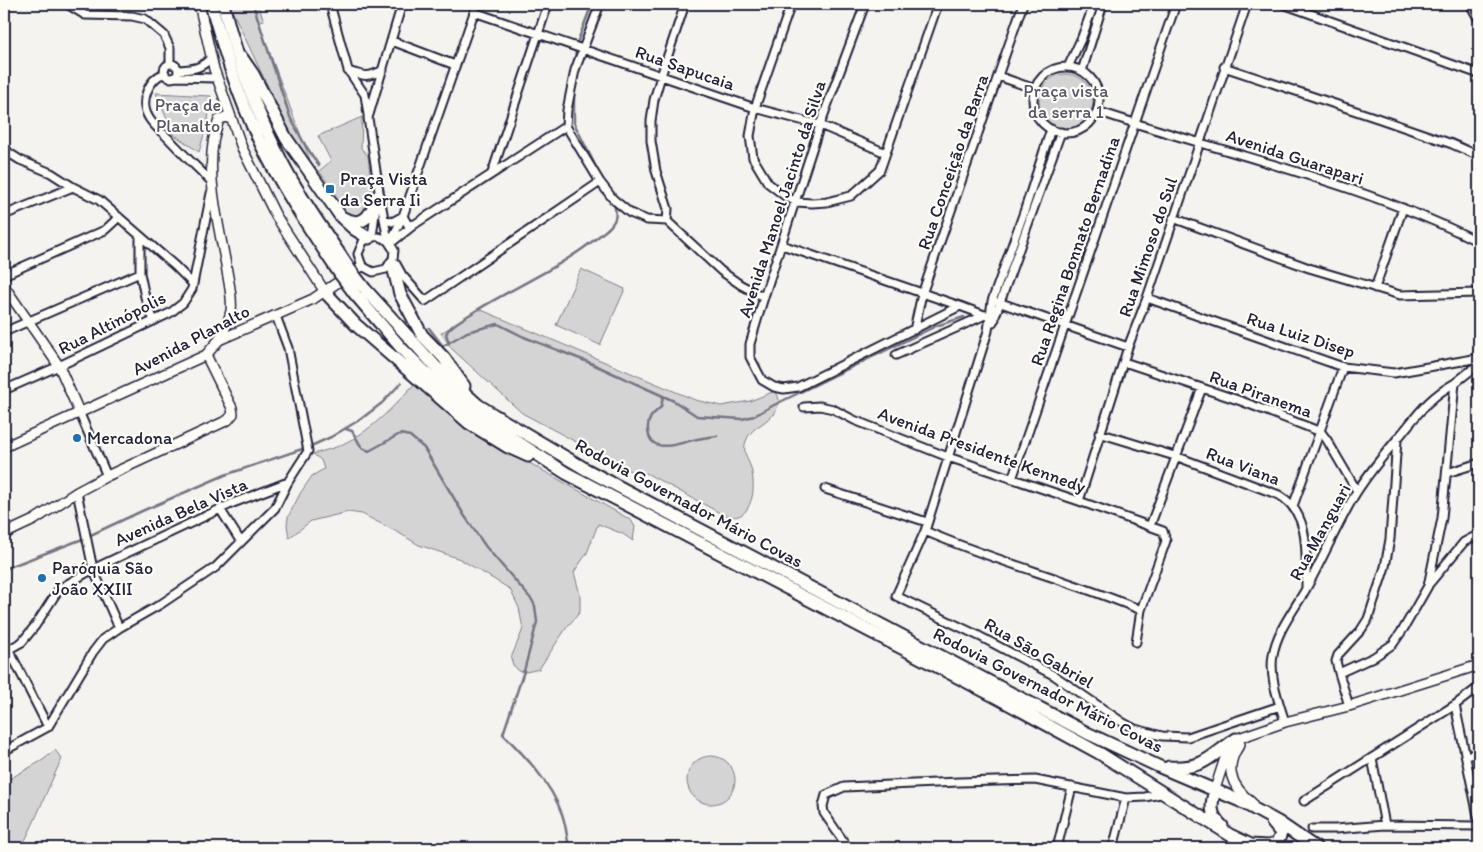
<svg xmlns="http://www.w3.org/2000/svg" width="1483" height="852" font-family="Itim,sans-serif">
<style>
.green{fill:#d5d4d5;stroke:#7c7b88}
.lines{fill:none;stroke-linecap:round;stroke-linejoin:round}
.stream{stroke:#757582;stroke-width:2.5}
.minor-casing{stroke:#22223b;stroke-width:11}
.tertiary-casing{stroke:#22223b;stroke-width:12}
.primary-casing{stroke:#22223b;stroke-width:15}
.minor{stroke:#fdfcf7;stroke-width:7}
.tertiary{stroke:#fdfcf7;stroke-width:9}
.primary{stroke:#fdfcf7;stroke-width:11}
.primary-bridge-casing{stroke:#22223b;stroke-width:15;stroke-linecap:butt}
.primary-bridge{stroke:#fdfcf7;stroke-width:11}
.poi-dot{fill:#1f6fb2;stroke:#fdfcf7;stroke-width:2}
.labels{text-anchor:middle;stroke-width:4.5;stroke-linejoin:round;paint-order:stroke}
.street-label{font-size:18px;fill:#22223b;stroke:#fdfcf7}
.park-label{font-size:18px;fill:#585769;stroke:#fdfcf7}
.poi-label{font-size:18px;fill:#22223b;stroke:#fdfcf7;text-anchor:start}
</style>
<rect width="100%" height="100%" fill="#f4f3ef"/>
<filter id="ink" filterUnits="userSpaceOnUse"><feTurbulence type="fractalNoise" baseFrequency=".02" numOctaves="2"/><feDisplacementMap in="SourceGraphic" scale="10" xChannelSelector="R" yChannelSelector="G"/><feConvolveMatrix kernelMatrix="1 2 1 2 8 2 1 2 1" color-interpolation-filters="sRGB"/></filter>
<g filter="url(#ink)">
<path class="green" d="M229,4h28l7,16 -6,2 52,138 -7,1z
M1039 101a27 27 0 1 1 54 0a27 27 0 1 1-54 0Z
M156,93l55,3 -3,24 -9,32 -26,-18z
M362,117l-1,31 7,8 4,36 -2,15 -11,9 -8,1 -10,-7 -6,-17 -16,-22 12,-10 -13,-25z
M581,269l44,20 -25,56 -44,-20z
M479,309l216,91 26,6 29,-5 25,-10c7,9 3,14 -1,24h-2c-9,11 -21,12 -26,26 -4,10 2,18 5,27 3,13 4,29 -4,41 -7,11 -17,8 -27,4l-74,-40 -6,1 -6,-1 -112,-60 -70,-64 -11,-16z
M417,381l59,52 155,87 4,7 -2,14 -10,-7 -25,-10 -11,29 -13,19 6,23v17l-13,15 -28,42 -13,3 -7,-1 -6,-6 -2,-7 12,-29 -4,-21 -9,-19 -50,-30 -41,-14 -20,-12 -37,-19 -14,-2 -37,9 -22,17 -2,-13 1,-8 13,-25 11,-16 12,-7 -3,-9 -8,-6c10,-3 20,-5 30,-10 30,-14 52,-39 74,-63z
M55,750l7,9c-15,29 -25,60 -41,89h-17v-66l39,-22z
M687 780a24 24 0 1 1 48 0a24 24 0 1 1-48 0Z"/>
<g class="lines">
<path class="stream" d="M253,4l37,113 14,26 15,23
M577,43l15,-39
M575,61l1,-12
M574,90v33l25,50
M429,328l14,18 24,-14 31,-8 26,13 64,25 86,39 23,15 45,3 12,-3 20,-11 162,-79 28,-9
M449,343l-3,-9c3,-8 15,-14 23,-19 42,-27 90,-46 129,-78 4,-4 11,-8 14,-13 6,-7 4,-15 1,-22
M663,396l-2,11c-8,7 -14,11 -13,23 2,26 31,13 45,10 8,-2 16,-3 24,-4
M346,429l6,2 10,17 7,3 31,-17 10,2 14,12 40,67 22,32 46,53 3,6 2,16 -13,49 -21,63c23,23 48,49 59,80 4,11 5,23 7,34
M4,569l76,-29 62,-29 83,-36 86,-29 20,-9 30,-18 21,-16 19,-20"/>
<g class="minor-casing">
<path id="minor" d="M67,4l18,11 47,1 13,3 19,16 6,13v16
M330,4l18,66 17,25 3,20
M600,4l-25,66 -8,40 -1,16 34,56 13,17 17,14 17,7 20,1 54,50 20,14 23,12
M791,4l-36,104 -5,28 3,22 15,25 17,13 11,6 16,1 15,-1 24,-6 29,-26 58,-166
M865,4l-45,121 -56,172 -14,47v13l12,23 12,7 10,2 14,-2 162,-81 35,13
M1283,4l196,70
M1470,4l9,16
M474,12l281,96 65,17 66,28
M392,41l63,24
M164 71a7 7 0 1 1 14 0a7 7 0 1 1-14 0Z
M1068,67l14,-30 12,-33
M1224,67l156,52 72,25 27,12
M1033 100a33 33 0 1 1 66 0a33 33 0 1 1-66 0Z
M178,70c16,-1 22,-1 33,-12
M348,71c15,5 20,7 35,-1
M1082,71l21,-67
M165,73c-17,6 -26,29 -16,45 4,7 13,14 19,20 14,15 29,30 44,44
M998,76l37,13
M174,77l42,1
M1097,111c126,42 263,71 382,131
M1051,129l-27,83 -32,89 -4,30 -63,200 -29,65 83,40 76,40 67,46 13,7 27,7 26,1 92,-31
M4,147l5,6 11,7 31,13 22,14 26,13 76,66 18,18
M492,173l56,-169
M4,215l69,-28
M1173,218l136,50 91,27 79,-2
M384,219l8,3 11,-6 5,9 7,-1
M667,221l1,-12 -12,-38 -5,-30v-20l3,-21 7,-24 24,-72
M372,237l4,-31
M388,241c-9,-6 -17,-6 -25,1l-5,12 4,12 11,6 13,-3 7,-10 1,-9 -6,-9 -9,-50 -11,-73 34,-114
M390,243l13,-27 74,-212
M391,243l24,-19 151,-98
M782,245l178,61
M396,264l6,11 23,26 175,-119
M140,273l5,24 9,24
M4,275l101,-45 14,-13
M1375,288l28,-80
M1147,298l196,69 51,6 85,-15
M998,302l130,45
M993,322l68,-190
M914,330l8,-36 101,-290
M4,332l136,-59v-36
M896,355l89,-40
M1124,362l117,39 80,31 6,8 30,51
M4,390l55,-24 111,-53 13,-10 9,-14 19,-96
M804,407l16,-1 13,3 21,11 94,37 131,44 84,30 3,10 -25,69 -5,32
M80,414l27,62
M1099,433l79,24 101,38c32,18 27,61 27,92
M1447,473l32,-10
M1012,479l164,-475
M825,489l102,33
M77,492l16,77 26,59
M1079,501l49,-154 19,-49 100,-294
M1293,506l50,-139
M220,509l21,33
M1150,526l52,-138
M925,531c71,31 145,49 216,79
M1429,584l35,-42 15,-8
M9,650l39,77
M4,652l18,-10 13,-16 24,-37 34,-20 140,-66 55,-21
M1339,673l-3,-12 2,-6 23,-25 7,-11 17,-52 5,-28 7,-99
M1455,705l24,116
M1349,706l-10,-33 35,-16 19,-13 11,-16 24,-42 14,-68 13,-135 24,-19
M1285,722c-6,-20 -16,-45 -12,-67 4,-25 22,-46 34,-68 17,-31 31,-64 49,-94 13,-21 31,-42 47,-61 17,-21 27,-35 52,-49
M4,751l44,-24 45,-75 10,-13 16,-11 42,-24 55,-37 59,-59 13,-26 20,-31 -20,-103 -12,-32
M1466,756l13,-3
M1372,758l13,67
M1304,801l151,-96 24,-18
M1312,829h23l50,-4 94,1
M848,848l-24,-35 -1,-7 3,-11 18,-8 115,-5 76,-2 91,18 19,-1 20,-4
M1057,848l15,-61
M1113,848l13,-50"/>
</g>
<g class="tertiary-casing">
<path id="tertiary" d="M199,4l15,65 28,79 34,68 49,76
M4,286l55,80 21,48
M219,340c5,-9 10,-18 12,-29 2,-15 -3,-31 -5,-46 -8,-44 -24,-102 -7,-145l6,-3 6,2
M4,447l202,-92 13,-15 94,-41 49,-33
M4,534l30,-14 43,-28 30,-16 121,-56 5,-6 -1,-6 -26,-53
M1240,744c-17,24 -9,42 12,59
M1215,789l11,-34 10,-16 49,-17 64,-16 130,-41"/>
</g>
<g class="primary-casing">
<path id="primary" d="M211,4c13,46 27,92 48,136 22,47 52,91 81,134
M223,4c17,66 41,131 77,190 15,25 32,48 48,73
M242,58l11,16 33,64 55,79 13,12 15,9
M343,218c22,11 28,-4 35,-22
M392,263l8,31 22,41 22,23 20,28
M365,289l70,77 43,39 16,10 93,55 500,263 73,34 78,33 40,22 38,26
M325,292l31,33 113,98 39,24 20,9
M355,294l48,56 23,23 54,45 86,55 430,224 103,56 131,82 27,13
M1169,767c36,2 40,-10 67,-28
M1215,789c-4,16 -6,25 7,37
M1250,845l17,1 10,-2 4,-11 -9,-11"/>
</g>
<use href="#minor" class="minor"/>
<use href="#tertiary" class="tertiary"/>
<use href="#primary" class="primary"/>
<g class="primary-bridge-casing">
<path id="primary-bridge" d="M348,267l17,22
M340,274l15,20"/>
</g>
<use href="#primary-bridge" class="primary-bridge"/>
</g>
</g>
<g class="poi-dot">
<rect x="325" y="184" width="10" height="10" rx="2.5"/>
<circle cx="77" cy="438" r="5"/>
<circle cx="42" cy="578" r="5"/>
</g>
<g class="labels">
<g class="street-label">
<text transform="translate(685 68) rotate(19)" y="6">Rua Sapucaia</text>
<text transform="translate(1295 157) rotate(18)" y="6">Avenida Guarapari</text>
<text transform="translate(953 162) rotate(-71)" y="6">Rua Conceição da Barra</text>
<text transform="translate(782 199) rotate(-72)" y="6">Avenida Manoel Jacinto da Silva</text>
<text transform="translate(1148 247) rotate(-71)" y="6">Rua Mimoso do Sul</text>
<text transform="translate(1075 251) rotate(-71)" y="6">Rua Regina Bonnato Bernadina</text>
<text transform="translate(112 323) rotate(-27)" y="6">Rua Altinópolis</text>
<text transform="translate(1301 335) rotate(18)" y="6">Rua Luiz Disep</text>
<text transform="translate(191 340) rotate(-28)" y="6">Avenida Planalto</text>
<text transform="translate(1261 394) rotate(20)" y="6">Rua Piranema</text>
<text transform="translate(982 450) rotate(20)" y="6">Avenida Presidente Kennedy</text>
<text transform="translate(1243 466) rotate(21)" y="6">Rua Viana</text>
<text transform="translate(689 503) rotate(28)" y="6">Rodovia Governador Mário Covas</text>
<text transform="translate(181 512) rotate(-24)" y="6">Avenida Bela Vista</text>
<text transform="translate(1320 532) rotate(-61)" y="6">Rua Manguari</text>
<text transform="translate(1039 653) rotate(30)" y="6">Rua São Gabriel</text>
<text transform="translate(1048 690) rotate(27)" y="6">Rodovia Governador Mário Covas</text>
</g>
<g class="park-label">
<text x="1066" y="97">Praça vista<tspan x="1066" dy="21">da serra 1</tspan></text>
<text x="188" y="111">Praça de<tspan x="188" dy="21">Planalto</tspan></text>
</g>
<g class="poi-label">
<text x="340" y="185">Praça Vista<tspan x="340" dy="21">da Serra Ii</tspan></text>
<text x="87" y="444">Mercadona</text>
<text x="52" y="574">Paróquia São<tspan x="52" dy="21">João XXIII</tspan></text>
</g>
</g>
<rect width="1483" height="852" fill="none" stroke="#fdfcf7" stroke-width="20"/>
<rect x="10" y="10" width="1463" height="832" fill="none" stroke="#22223b" stroke-width="2" filter="url(#ink)"/>
</svg>
